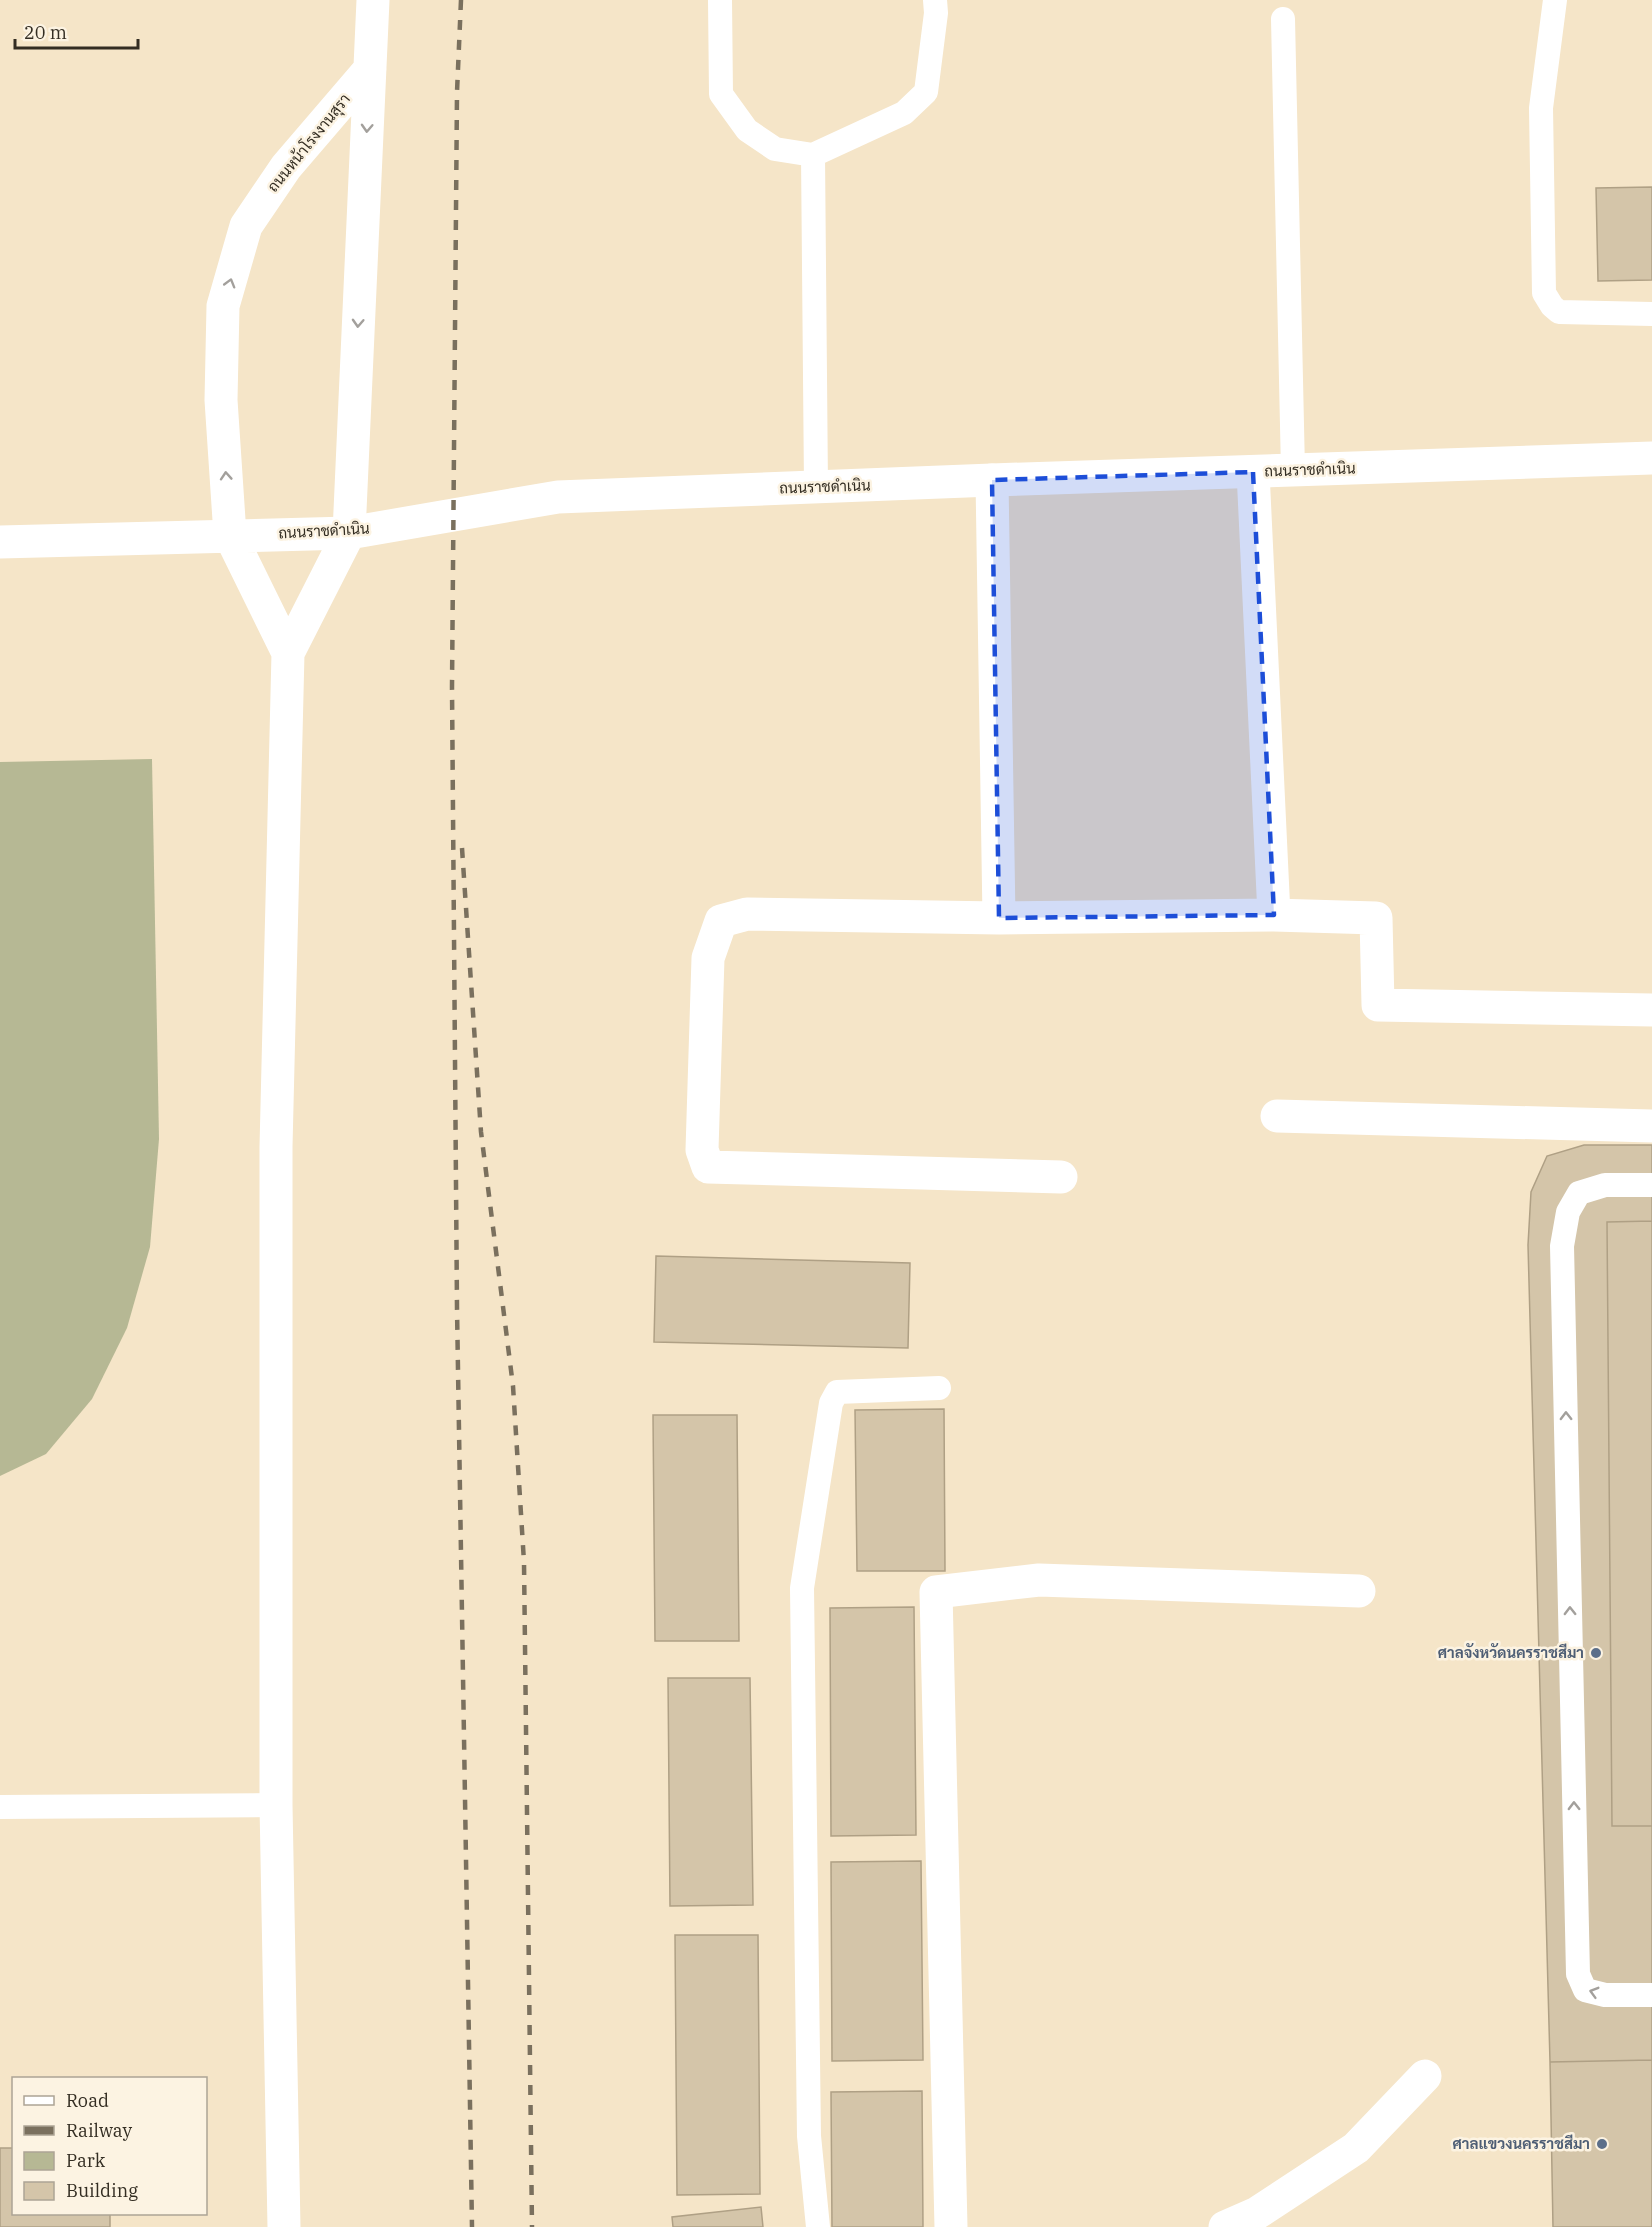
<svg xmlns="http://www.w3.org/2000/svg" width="1652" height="2227" font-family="'IBM Plex Serif',Sarabun,serif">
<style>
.green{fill:#b6b894}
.building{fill:#d4c5a9;stroke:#afa085;stroke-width:1.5}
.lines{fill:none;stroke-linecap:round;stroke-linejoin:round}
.lane{stroke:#fff;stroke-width:24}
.street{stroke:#fff;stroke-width:33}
.secondary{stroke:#fff;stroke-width:33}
.rail{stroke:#7a705e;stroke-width:4.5;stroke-dasharray:10 10;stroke-linecap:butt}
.oneway{stroke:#a3a09c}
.marked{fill:#1d4ed8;fill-opacity:0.2;stroke:#1d4ed8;stroke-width:4.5;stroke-dasharray:12 8;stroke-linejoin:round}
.service-dot{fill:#5c6f8a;stroke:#fcf3e2;stroke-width:2}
.labels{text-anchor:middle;stroke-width:5;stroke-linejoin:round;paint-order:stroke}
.street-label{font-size:15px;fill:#332d22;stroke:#fcf3e2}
.service-label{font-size:15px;font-weight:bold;fill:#4e5e75;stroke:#fcf3e2;text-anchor:end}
</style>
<rect width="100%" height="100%" fill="#f5e5c8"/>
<path class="green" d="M152,759l7,380 -9,108 -23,81 -35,71 -46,55 -46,22v-714z"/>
<path class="building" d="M1652,187v93l-54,1 -2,-93z
M1584,1145h68v915l-102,2 -22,-817 3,-53 16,-36z
M1652,1221v605h-40l-5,-604z
M656,1256l254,7 -2,85 -254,-6z
M944,1409l1,162h-88l-2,-161z
M653,1415h84l2,226h-84z
M914,1607l2,228 -85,1 -1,-228z
M668,1678h82l3,227 -83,1z
M921,1861l2,199 -91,1 -1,-199z
M675,1935h83l2,259 -83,1z
M1652,2060v167h-99l-3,-165z
M922,2091l1,136h-91l-1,-135z
M0,2148h14v66h96v13h-110z
M761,2207l2,20h-90l-1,-10z"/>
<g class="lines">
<path class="lane" d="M720,0l1,94 26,36 28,19 38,6 91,-42 22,-21 10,-79 -1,-13
M1555,0l-14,108 3,185 8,13 7,6 93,2
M1283,19l10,451
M813,155l3,332
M1652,1185h-47l-26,8 -11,19 -6,34 16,728 7,16 20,5h47
M0,1807l276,-2
M818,2227l-9,-91 -7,-548 29,-185 6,-11 102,-4"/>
<path class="street" d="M992,480l7,438
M349,533l24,-533
M230,535l-9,-135 2,-94 23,-80 40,-59 84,-98
M1274,915l102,3 2,87 274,5
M1277,1116l375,10
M1061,1177l-353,-10 -6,-17 6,-192 13,-37 26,-7 252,4 275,-3 -21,-443
M951,2227l-15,-635 103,-12 320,11
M1225,2227l32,-14 99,-65 69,-72"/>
<path class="secondary" d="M230,535l58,118 -12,494v658l8,422
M0,542l349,-9 209,-36 434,-17 660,-22
M288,653l61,-120"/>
<path class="rail" d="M461,0l-4,92 -5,595 5,621 15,919
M462,848l19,284 32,254 11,176 8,665"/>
</g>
<defs><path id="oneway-chevron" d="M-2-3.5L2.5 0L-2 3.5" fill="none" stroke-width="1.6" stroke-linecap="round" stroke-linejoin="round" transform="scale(1.5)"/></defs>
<g class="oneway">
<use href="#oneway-chevron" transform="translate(367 128) rotate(93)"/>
<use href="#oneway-chevron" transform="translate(230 283) rotate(-74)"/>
<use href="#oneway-chevron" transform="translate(358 323) rotate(93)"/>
<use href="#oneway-chevron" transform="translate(226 476) rotate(-94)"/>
<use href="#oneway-chevron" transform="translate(1566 1416) rotate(-91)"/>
<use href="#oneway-chevron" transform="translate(1570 1611) rotate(-91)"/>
<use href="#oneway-chevron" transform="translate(1574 1806) rotate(-91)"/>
<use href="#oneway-chevron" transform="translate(1594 1992) rotate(-164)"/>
</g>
<path class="marked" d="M1253,472l21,443 -275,3 -7,-438z"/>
<g class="service-dot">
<circle cx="1596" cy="1653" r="6"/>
<circle cx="1602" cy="2144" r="6"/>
</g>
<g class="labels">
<g class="street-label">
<text transform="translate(309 143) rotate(-51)" y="5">ถนนหน้าโรงงานสุรา</text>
<text transform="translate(1310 470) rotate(-2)" y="5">ถนนราชดำเนิน</text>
<text transform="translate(825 487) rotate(-2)" y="5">ถนนราชดำเนิน</text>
<text transform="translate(324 531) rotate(-3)" y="5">ถนนราชดำเนิน</text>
</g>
<g class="service-label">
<text x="1584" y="1658">ศาลจังหวัดนครราชสีมา</text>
<text x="1590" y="2149">ศาลแขวงนครราชสีมา</text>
</g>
</g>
<rect x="12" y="2077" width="195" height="138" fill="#fcf3e2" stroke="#aca495" stroke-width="1.5"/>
<rect x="24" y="2096" width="30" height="9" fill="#ffffff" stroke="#aca495" stroke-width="1.5"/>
<text x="66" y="2107" font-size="18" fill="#332d22">Road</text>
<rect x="24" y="2126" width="30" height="9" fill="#7a705e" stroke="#aca495" stroke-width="1.5"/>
<text x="66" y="2137" font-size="18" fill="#332d22">Railway</text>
<rect x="24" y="2152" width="30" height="18" fill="#b6b894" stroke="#aca495" stroke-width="1.5"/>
<text x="66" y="2167" font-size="18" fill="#332d22">Park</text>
<rect x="24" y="2182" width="30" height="18" fill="#d4c5a9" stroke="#aca495" stroke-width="1.5"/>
<text x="66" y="2197" font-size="18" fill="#332d22">Building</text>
<path d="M15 39v9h123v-9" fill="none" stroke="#332d22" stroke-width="3"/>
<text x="24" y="39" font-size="18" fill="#332d22" stroke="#fcf3e2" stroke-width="4.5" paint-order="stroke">20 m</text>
</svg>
